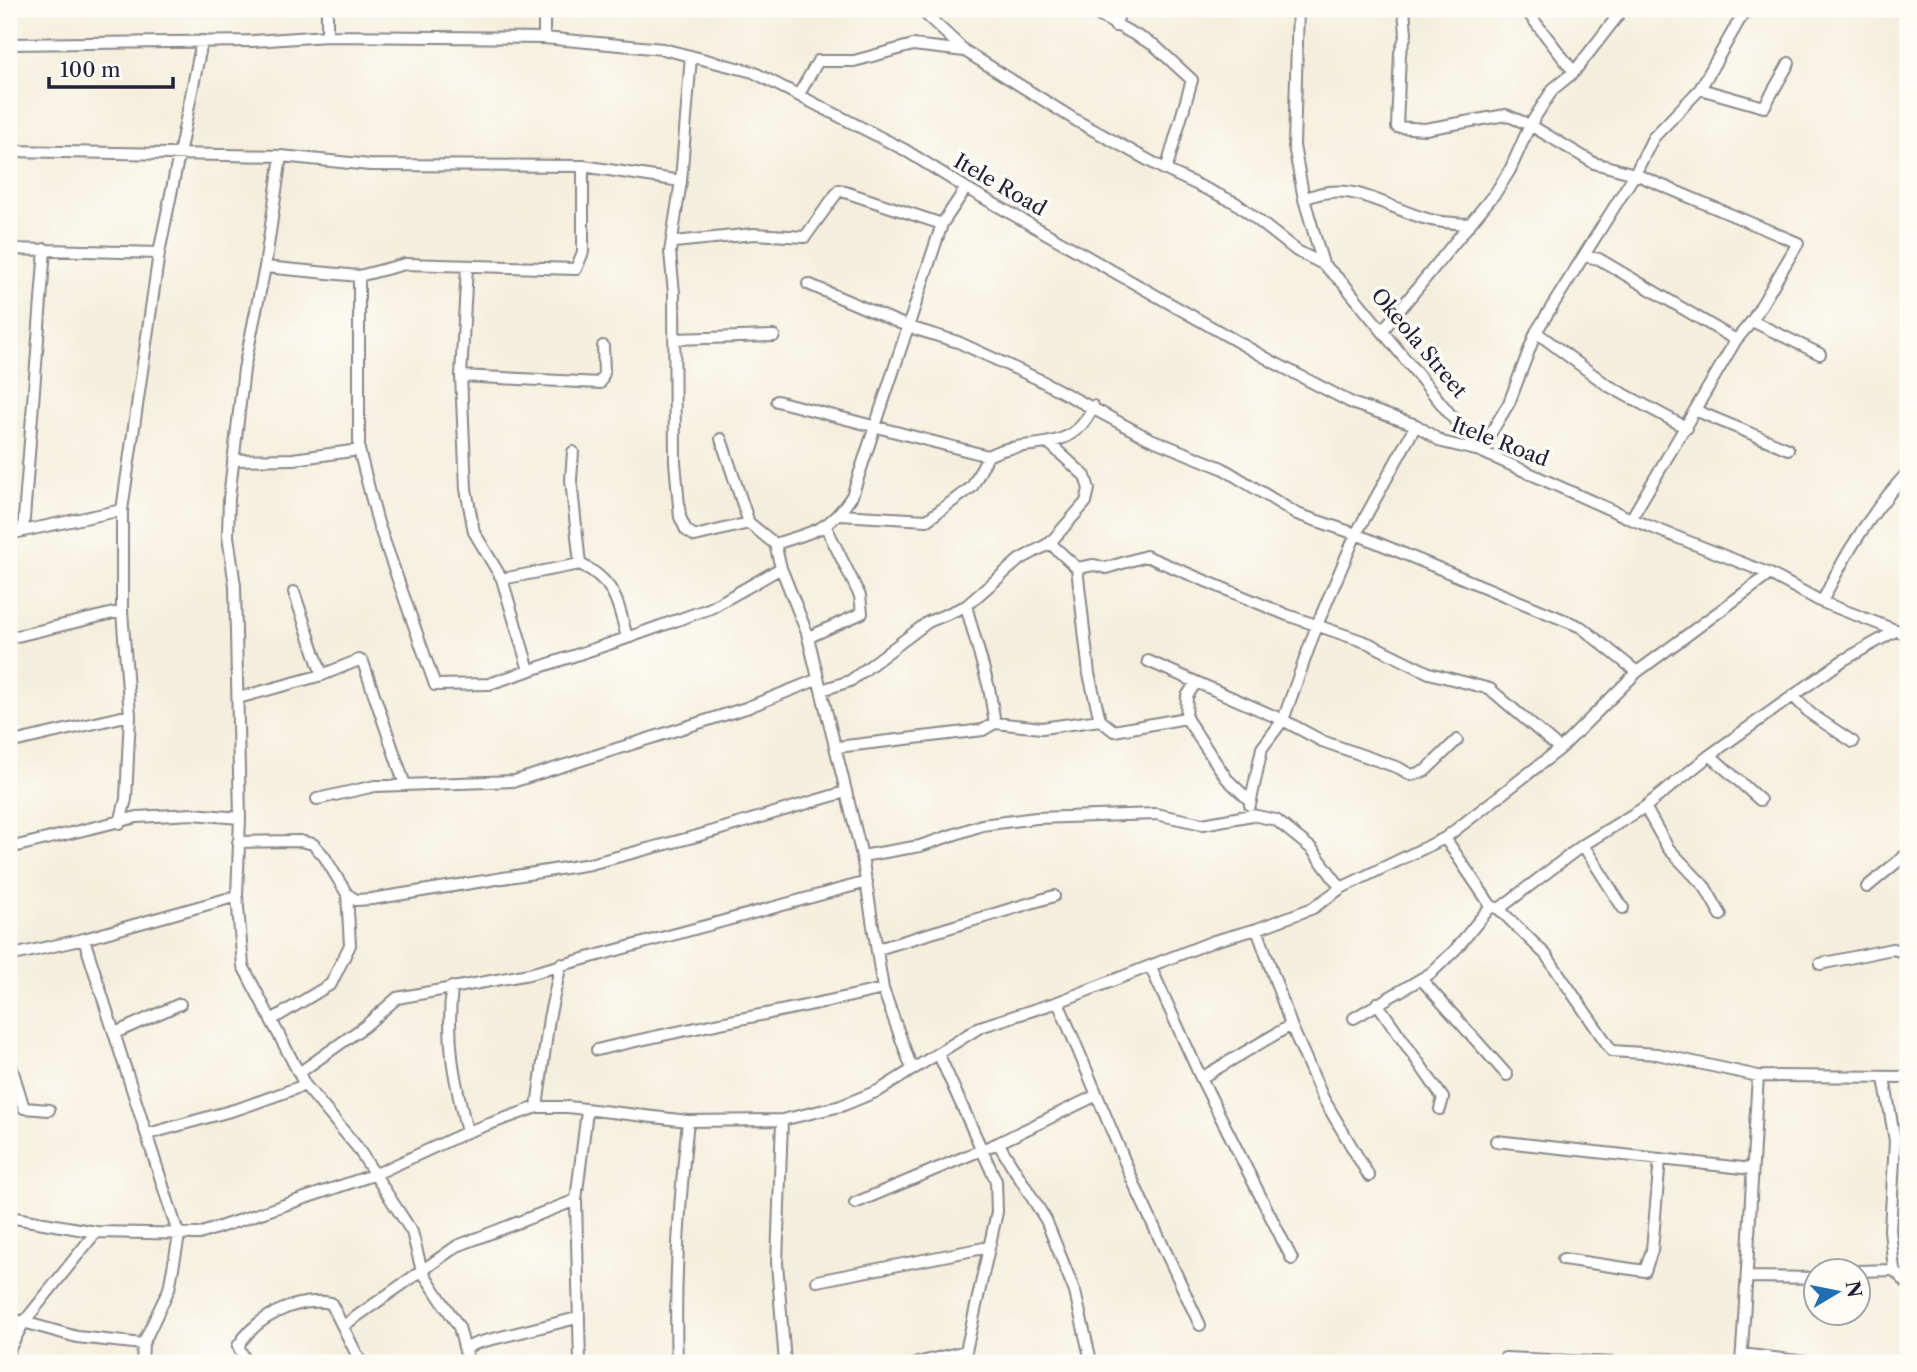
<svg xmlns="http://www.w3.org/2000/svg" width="1917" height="1372" font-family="'Libre Caslon Text',serif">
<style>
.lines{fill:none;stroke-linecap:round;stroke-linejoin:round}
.minor-casing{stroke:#8b888c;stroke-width:14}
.minor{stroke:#fff;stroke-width:10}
.labels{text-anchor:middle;stroke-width:7;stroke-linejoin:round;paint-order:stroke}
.street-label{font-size:21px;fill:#22223b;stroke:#fdfcf7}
</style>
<rect width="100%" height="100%" fill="#fdfcf7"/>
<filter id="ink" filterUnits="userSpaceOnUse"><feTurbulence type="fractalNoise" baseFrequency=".0143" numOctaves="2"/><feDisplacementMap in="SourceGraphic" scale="14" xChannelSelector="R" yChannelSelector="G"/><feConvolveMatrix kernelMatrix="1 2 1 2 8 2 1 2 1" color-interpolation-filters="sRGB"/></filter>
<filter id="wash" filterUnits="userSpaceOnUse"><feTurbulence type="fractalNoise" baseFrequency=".00686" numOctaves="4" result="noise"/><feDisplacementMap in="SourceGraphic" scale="28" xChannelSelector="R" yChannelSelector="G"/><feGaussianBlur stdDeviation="1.57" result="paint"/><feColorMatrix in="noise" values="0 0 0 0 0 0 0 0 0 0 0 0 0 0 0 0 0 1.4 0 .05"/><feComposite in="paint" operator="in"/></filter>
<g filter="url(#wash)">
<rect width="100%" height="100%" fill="#f4efdc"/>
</g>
<g filter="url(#ink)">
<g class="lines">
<g class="minor-casing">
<path id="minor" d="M327,9v27
M920,9l45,42
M1087,9l67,36 38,35 -26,90 70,33 61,48 26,13 20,19 137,168 29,-48 27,-71 99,-158 18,-36 47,-49 44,-77
M1298,9l-4,137 10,53 19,65
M1404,9l2,25 -6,19 -3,74 28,2 81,-14 24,10 23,-36 21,-17 49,-63
M1525,9l49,63
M1115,26l6,-17
M544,38v-29
M9,44l244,-3 74,-5 217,2 119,11 90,23 152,78 61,38 309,175 79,41 62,21 26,17 38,9 151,68 139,55 52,28 86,33
M691,56l-10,125 -11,71 4,41 1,169 5,55 6,13 9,6 54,-13
M1700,89l64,18 25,-44
M799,94l19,-33h36l59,-16 52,6 112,70 89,49
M9,151l272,5 89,9 213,1 98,15
M281,156l-16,111 -21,102 -15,129 -1,38 7,50 5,232 -3,78 6,70 62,119 52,62 55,85 10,39 37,56 9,36
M1304,199c49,-22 81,10 127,21 12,3 26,3 39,4
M674,242l80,-8 51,3 34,-47 103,34
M9,249l150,4
M1584,256l15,3 137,81
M467,266l-6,110 5,113 8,43 28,47 27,91
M265,267l94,9 46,-12 171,5 7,-17v-86
M359,276v174l19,73 57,162 54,-1 138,-46 84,-30 70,-40
M808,284l101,43 49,15 80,37 110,59 74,30 75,46 59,20 225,93 56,45
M1752,321l68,33
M1383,330l113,-138 14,-22 20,-45 64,38 41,11 163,69 -46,78 -16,19 -105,179
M1536,332l71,53 80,43
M674,339l100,-3
M461,376l139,7 4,-10 -1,-27
M777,401l211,55c35,-20 84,2 105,-50
M1697,411l91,38
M721,439l28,84 26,21 6,24 26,65 55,223 21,133 29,80
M233,460l60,-1 66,-9
M840,515l87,5 45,-33 16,-31
M23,531l22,-282
M9,534l113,-24
M1050,543l27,25 12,106 11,46
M775,544c39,-13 53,-12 77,-48l90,-272 24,-36
M580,564c35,17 38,38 47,74
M1077,568l17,-3 12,3 40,-12 141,59 81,28 61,30 61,16 70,60
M502,579l78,-15 -9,-84 2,-28
M294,592l28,83
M1822,602c22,-47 51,-92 86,-130
M966,606l23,82 6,35
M807,633l2,4 53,-24 -2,-17 -34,-69
M9,638l113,-27
M1148,661l135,59 39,21 77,27 12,7 14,-4 32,-31
M822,690l28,-9 78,-59 38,-16 53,-46 31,-17 36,-41 3,-13 -4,-13 -35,-32
M1793,696l18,18 42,28
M238,698l84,-23 37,-15 4,2 42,123
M1186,718l1,-22 8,-12
M9,743l121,-28
M837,747l146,-17 12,-7 47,5 58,-8 14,11 72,-13 41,61 22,21
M1710,755l50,45
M317,799l58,-13 140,-5 231,-73 70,-28
M1250,805l12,-57 21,-28 34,-95 39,-91 60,-109
M1645,807l23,41 37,39 16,28
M120,823l6,-24 4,-84 -8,-104v-101l37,-257 43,-212
M1445,838l46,68 8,3 47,46 66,96 45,3 101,22 150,1
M238,842l62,-1 13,3 11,12 23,38 3,51 -19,39 -58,35
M1583,845l40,63
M9,848l128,-31 56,-3 47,4
M862,856l58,-10 62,-21 54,-7 120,-4 47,10 49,-9 24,5 36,29 29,39
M1867,887l41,-34
M347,894l9,6 16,-1 218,-35 107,-28 148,-44
M1499,909l84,-64 62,-38 65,-52 132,-94 55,-31
M1257,929l34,96 32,73 46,78
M84,939l95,297 -10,53 -26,55 -1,19
M878,949l176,-53
M9,956l75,-17 153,-43
M1820,964l72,-15 16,3
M1151,968l50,110 91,181
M1421,979l86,96
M452,987c-6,56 2,91 15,145
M1058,1002l77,184 65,139
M1377,1003l66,95 -3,11
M1354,1018l77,-45 24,-23 36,-44
M115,1033l65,-29
M597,1050c95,-23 191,-39 286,-61
M9,1059l15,49 25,2
M299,1073l66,-47 32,-28 132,-24 338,-92
M1201,1078l90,-53
M1884,1078l11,63 -5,89 4,40 14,14
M537,1107l12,-89 12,-54
M782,1120l-5,143 8,100
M148,1134l93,-26 64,-23
M1496,1141l256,28
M998,1143l99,-48
M855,1203l143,-60 48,77 29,72 16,69
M9,1217l87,15 103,2 177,-60 91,-42 70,-25h31l120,14 94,-1 59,-14 39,-16 100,-63 78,-25 156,-61 43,-12 56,-21 28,-20 104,-50 115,-89 77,-77 133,-98
M1563,1259l82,12 7,-21 8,-91
M1857,1271l37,-1
M1749,1277l66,1
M817,1281l172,-34
M9,1318l68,19 66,7
M343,1326l114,-80 119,-46
M9,1350l15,-28 72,-90
M1742,1354l72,9
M467,1356l-1,-8 11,-5 100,-25
M1505,1358l109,5
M247,1363l-9,-17c18,-29 58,-49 93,-43l30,60
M580,1363l-4,-163 11,-89
M677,1363c-3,-81 2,-161 11,-242
M917,1363l49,-12 31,-139 -1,-31 -58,-128
M1741,1363c7,-96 11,-191 17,-287
M1903,1363l5,-23"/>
</g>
<use href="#minor" class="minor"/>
</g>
</g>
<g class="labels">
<g class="street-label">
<text transform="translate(1000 185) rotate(30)" y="7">Itele Road</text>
<text transform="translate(1419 343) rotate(50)" y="7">Okeola Street</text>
<text transform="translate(1500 442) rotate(21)" y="7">Itele Road</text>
</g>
</g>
<rect width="1917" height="1372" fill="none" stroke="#fdfcf7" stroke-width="35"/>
<g transform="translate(1837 1292) rotate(80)"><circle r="33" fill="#fdfcf7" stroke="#a5a5ac" stroke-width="2"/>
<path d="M0-5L12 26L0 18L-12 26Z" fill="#1f6fb2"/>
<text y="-10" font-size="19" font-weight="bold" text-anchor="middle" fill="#22223b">N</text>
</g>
<path d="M49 77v10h124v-10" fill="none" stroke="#22223b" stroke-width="3.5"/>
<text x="60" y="77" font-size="21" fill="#22223b" stroke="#fdfcf7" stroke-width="5" paint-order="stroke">100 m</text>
</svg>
